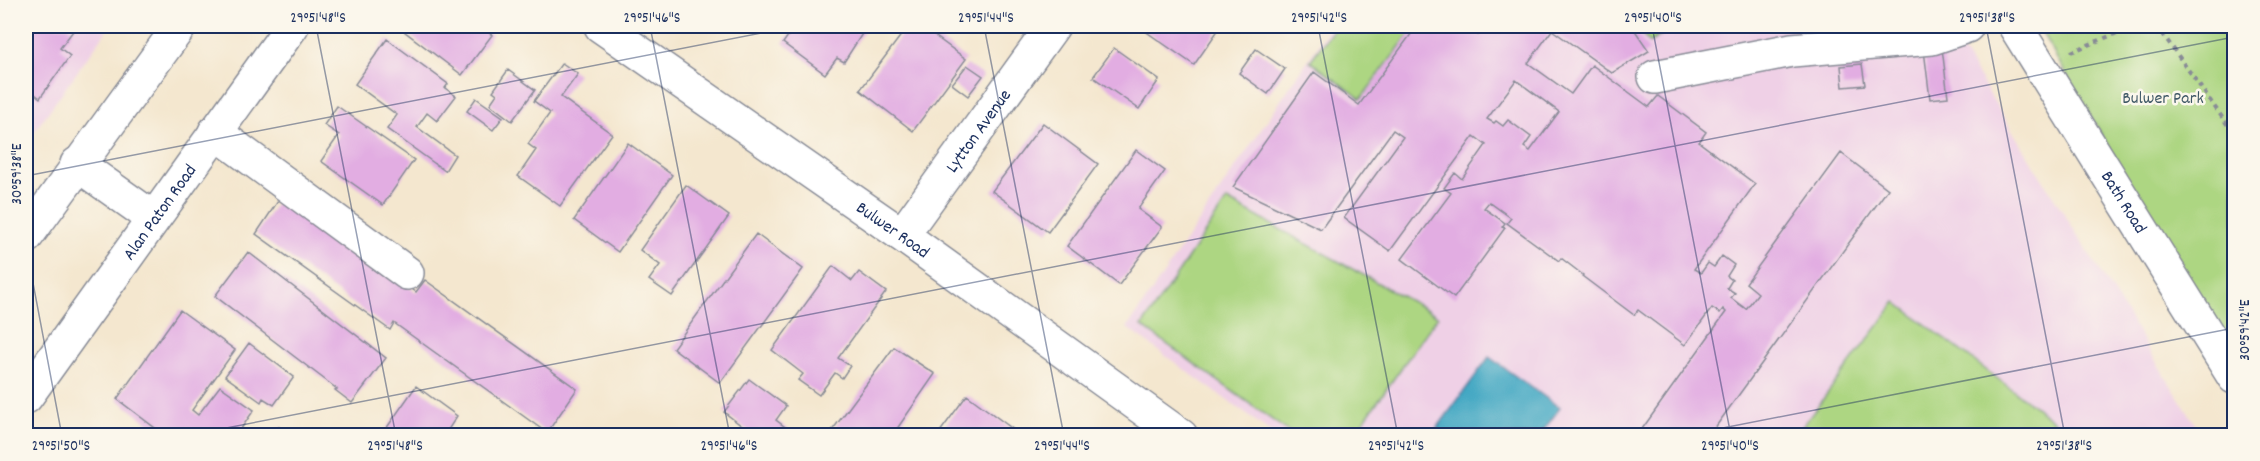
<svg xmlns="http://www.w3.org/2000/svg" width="2260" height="461" font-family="Dekko,sans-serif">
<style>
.built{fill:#efd0e6}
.green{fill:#add682;stroke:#648270;stroke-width:1.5}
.water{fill:#43a7c3;stroke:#2f6b90;stroke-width:1.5}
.building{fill:#e2ade2;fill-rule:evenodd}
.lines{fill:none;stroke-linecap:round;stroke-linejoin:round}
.minor-casing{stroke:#888b96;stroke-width:36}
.path{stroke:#888b96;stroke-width:4;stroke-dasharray:4.5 4.5;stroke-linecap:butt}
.minor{stroke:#fff;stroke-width:33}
.ticks{fill:none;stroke:#1b2f5e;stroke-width:1.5;stroke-opacity:0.45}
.labels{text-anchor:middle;stroke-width:5;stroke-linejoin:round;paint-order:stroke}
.park-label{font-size:18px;fill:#405967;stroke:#fbf7ec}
.street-label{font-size:18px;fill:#1b2f5e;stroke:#fbf7ec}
.neatline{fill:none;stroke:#1b2f5e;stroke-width:2}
.ticks-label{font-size:15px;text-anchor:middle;fill:#1b2f5e}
</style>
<rect width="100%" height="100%" fill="#fbf7ec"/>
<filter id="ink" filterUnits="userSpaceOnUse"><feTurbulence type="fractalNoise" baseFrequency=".0167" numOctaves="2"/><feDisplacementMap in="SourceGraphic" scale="12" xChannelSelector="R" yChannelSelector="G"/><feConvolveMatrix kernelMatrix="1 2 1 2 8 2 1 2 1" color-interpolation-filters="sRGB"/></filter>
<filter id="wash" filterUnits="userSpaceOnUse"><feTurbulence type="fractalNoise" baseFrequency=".008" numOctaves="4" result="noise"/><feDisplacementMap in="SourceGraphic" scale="24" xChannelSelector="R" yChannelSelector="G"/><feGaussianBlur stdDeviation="1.35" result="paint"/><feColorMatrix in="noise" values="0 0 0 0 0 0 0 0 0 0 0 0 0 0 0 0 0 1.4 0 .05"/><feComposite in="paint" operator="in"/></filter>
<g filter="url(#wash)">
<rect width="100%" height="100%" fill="#f4e7cf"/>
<path class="built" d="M26,26h84l-84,117z
M1331,26h616l255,409h-927l-148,-107z"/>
<path class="green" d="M1336,26h79l-54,73 -51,-38z
M1637,26h38l-26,17z
M2038,26h196v336z
M1227,200l211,116 -84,119h-61l-151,-109z
M1896,302l175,132 -1,1h-274z"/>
<path class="water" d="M1489,357l71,51 -20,27h-108z"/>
<g id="blocks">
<path class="building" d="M26,26h45l-3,2 5,3 -13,17 10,8 -30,42 -14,-11z
M408,26h71l13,9 -30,40 -58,-44z
M795,26h72l-23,36 -7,-4 -12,16 -42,-31z
M908,26h13l45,33 -53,72 -53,-41z
M1138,26h83l-27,39z
M1417,26h48l13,9 6,-9h148l17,25 -37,22 -60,-43 -24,33 43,31 21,-29 57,42 9,-11 48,36 -7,10 56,42 -61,85 7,4 7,-10 6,4 8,-11 12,9 -7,11 5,4 -5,8 8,5 -4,5 15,11 12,-16 -12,-10 95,-130 47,36 -179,247h-72l89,-124 -3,-3 -3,4 -8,-5 -27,37 -47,-35 -4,5 -52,-39 1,-1 -22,-17 -2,3 -52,-38 4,-5 -22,-16 -5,6 21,15 -3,4 3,1 -51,70 -52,-39 49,-66 -7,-5 11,-15 7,6 24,-34 -12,-9 -84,115 -46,-33 59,-81 -10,-7 -72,99 -88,-42 81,-115 45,33zM1516,80l43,32 -29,39 -6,-4 7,-10 -23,-17 -5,6 -7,-5 -2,2 -7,-4z
M387,39l61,45 -3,4 11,8 -19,25 -10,-8 -10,14 38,28 -10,16 -58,-42 10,-14 -42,-31z
M1114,48l45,32 -20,29 -46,-32z
M1942,48l6,49 -18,2 -6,-49z
M1256,49l29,20 -17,25 -29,-21z
M562,63l16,11 -17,23 51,37 -52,72 -42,-30 18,-26 -8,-6 22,-31 -16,-12z
M1862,64l3,21 -22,2 -2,-21z
M967,65l16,11 -15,20 -16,-12z
M508,70l27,20 -23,31 -22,-17 7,-10 -4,-3z
M476,98l27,19 -10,13 -26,-19z
M337,106l77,54 -31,45 -62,-44 18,-26 -15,-10z
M1043,123l55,41 -50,68 -56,-41z
M628,143l44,32 -54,77 -44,-32z
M1136,150l29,21 -27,38 24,18 -43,58 -52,-39z
M686,185l43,31 -57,80 -23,-16 11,-15 -20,-15z
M282,195l134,97 9,-12 152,109 -30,44 -153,-110 -4,7 -134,-96z
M756,234l47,35 -83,114 -47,-35z
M248,252l138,106 -34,45 -17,-13 2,-1 -122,-93z
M833,266l19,15 7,-9 27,20 -48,66 12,8 -8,12 -7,-5 -16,22 -21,-15 5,-6 -31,-24z
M180,310l55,40 -43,60 6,5 22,-29 34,24 -18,26h-74l1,-2 -46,-35z
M249,343l45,34 -20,28 -11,-7 -2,4 -36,-26z
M894,347l41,27 -43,62h-64z
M749,379l37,27 -10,14 21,16h-42l-31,-24z
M416,386l41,30 -13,20h-63z
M967,395l55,41h-85z
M279,427l11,9h-16z"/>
</g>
</g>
<g filter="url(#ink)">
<use href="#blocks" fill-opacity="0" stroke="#888b96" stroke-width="1.5"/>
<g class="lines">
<g class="minor-casing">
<g id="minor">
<path id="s1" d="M601,26l301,209 279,201"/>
<path id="s2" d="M2015,26l219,351"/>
<path d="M1655,77l137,-27 140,-12 35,-12"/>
<path d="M215,132l192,141"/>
<path d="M77,164l76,54"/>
<path id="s3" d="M902,235l151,-209"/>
<path d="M26,237l154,-211"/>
<path id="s4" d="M26,397l266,-371"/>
</g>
</g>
<path class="path" d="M2157,26l77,108
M2071,52l63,-26"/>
<use href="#minor" class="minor"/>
</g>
</g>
<path class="ticks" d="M316,26l80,410M650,26l80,410M984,26l80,410M1318,26l80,410M1652,26l79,410M1986,26l79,410M26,176l772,-150M26,246l36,190M185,436l2049,-399M1682,436l552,-108"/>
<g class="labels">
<g class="park-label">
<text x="2163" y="103">Bulwer Park</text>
</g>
<g class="street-label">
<text dy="6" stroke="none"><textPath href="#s3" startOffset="129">Lytton Avenue</textPath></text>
<text dy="6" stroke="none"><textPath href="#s2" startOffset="207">Bath Road</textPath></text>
<text dy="6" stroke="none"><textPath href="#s4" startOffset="228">Alan Paton Road</textPath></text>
<text dy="6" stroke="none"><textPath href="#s1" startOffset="356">Bulwer Road</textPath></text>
</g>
</g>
<rect width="2260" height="461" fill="none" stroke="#fbf7ec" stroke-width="66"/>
<rect x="33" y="33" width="2194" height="395" class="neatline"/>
<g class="ticks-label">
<text x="318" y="22">29°51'48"S</text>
<text x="652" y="22">29°51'46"S</text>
<text x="986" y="22">29°51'44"S</text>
<text x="1319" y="22">29°51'42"S</text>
<text x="1653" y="22">29°51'40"S</text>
<text x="1987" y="22">29°51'38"S</text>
<text transform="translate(16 174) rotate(-90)" y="5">30°59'38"E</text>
<text transform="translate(2244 330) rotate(-90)" y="5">30°59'42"E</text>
<text x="61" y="450">29°51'50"S</text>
<text x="395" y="450">29°51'48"S</text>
<text x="729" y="450">29°51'46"S</text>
<text x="1062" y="450">29°51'44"S</text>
<text x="1396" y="450">29°51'42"S</text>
<text x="1730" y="450">29°51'40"S</text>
<text x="2064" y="450">29°51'38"S</text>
</g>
</svg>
